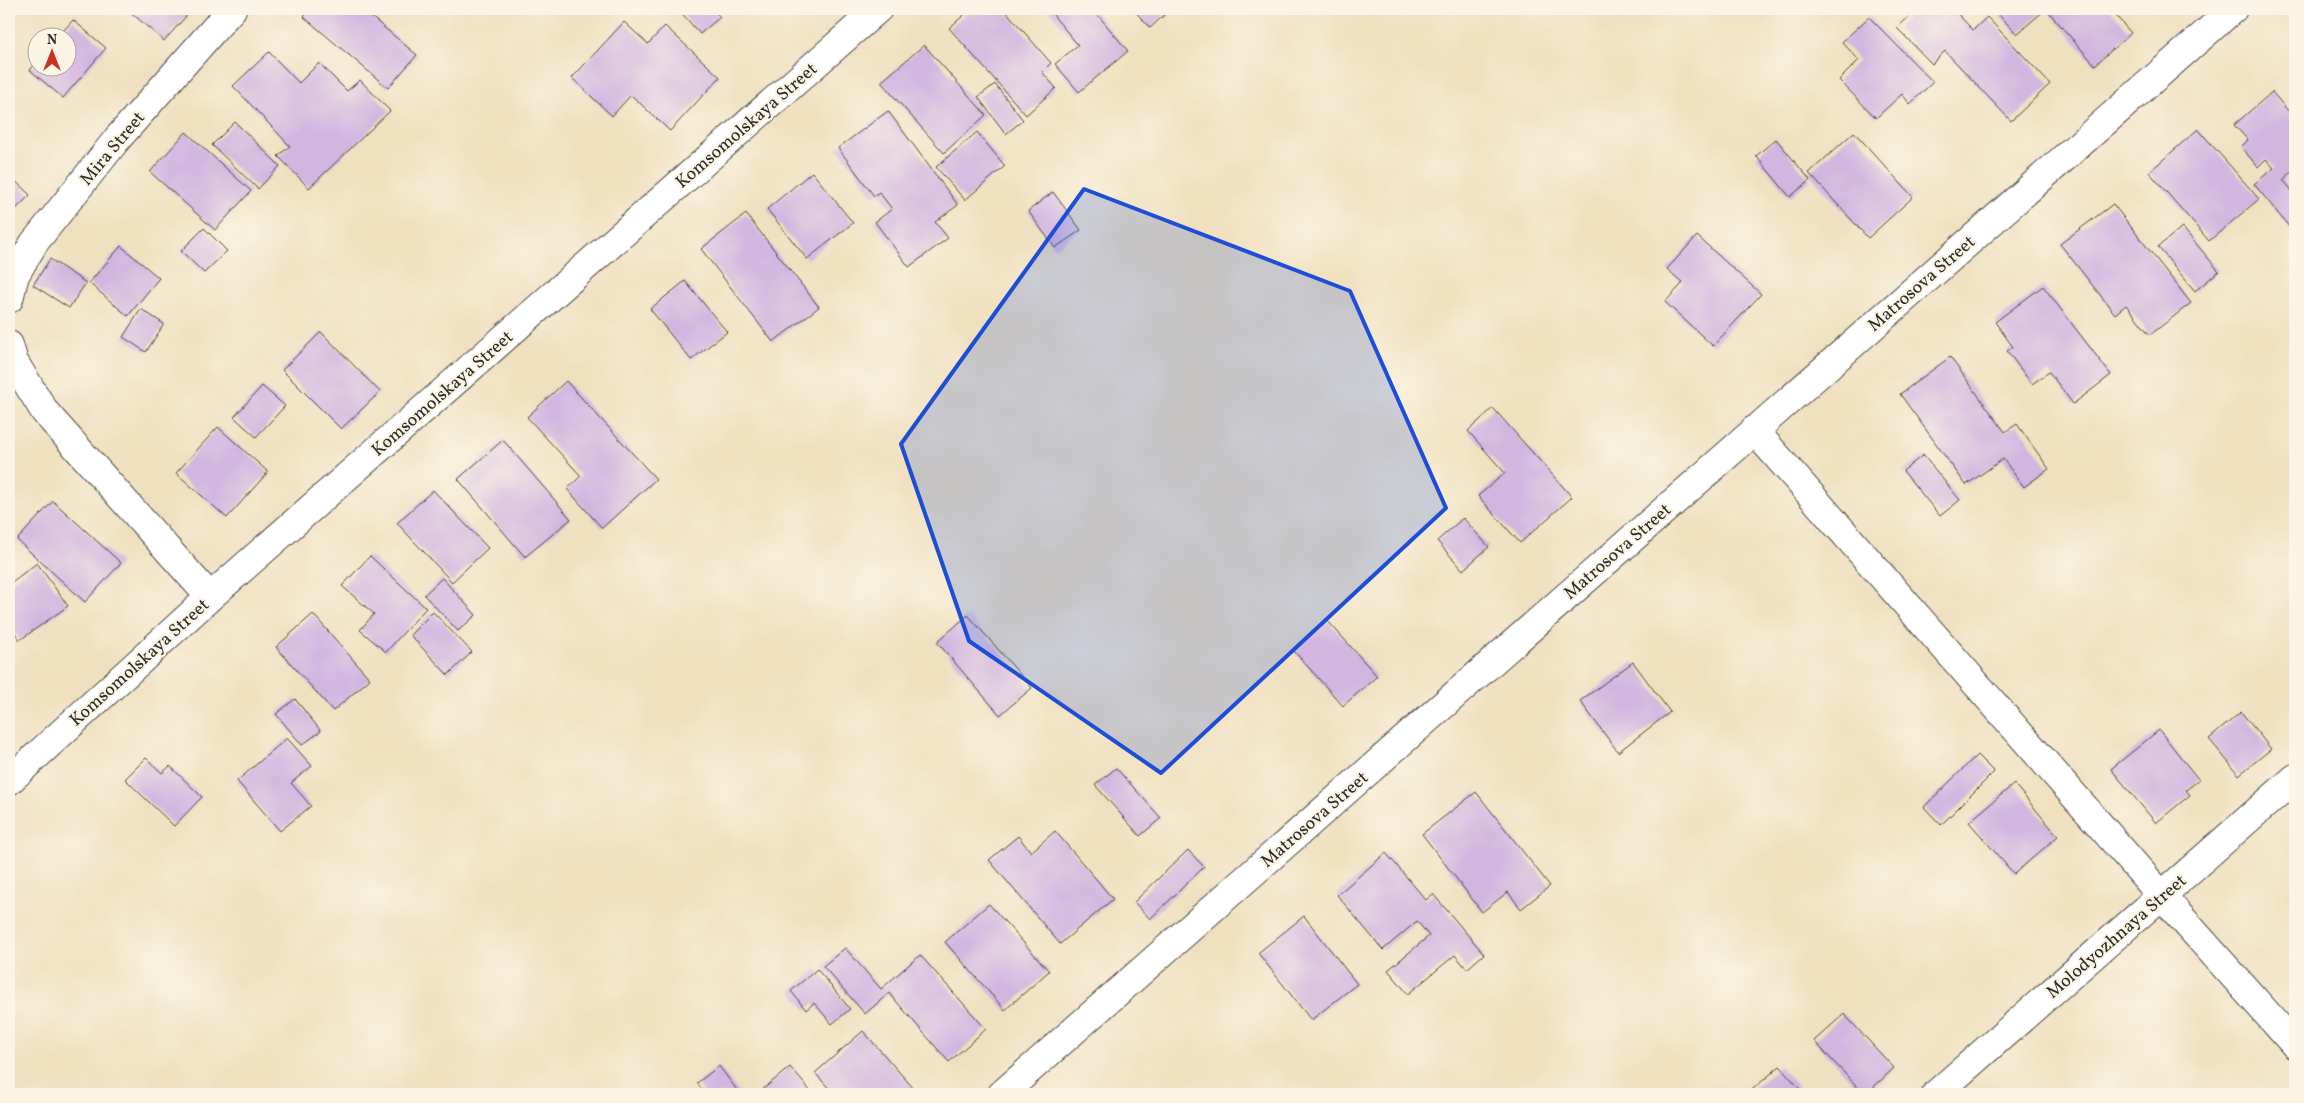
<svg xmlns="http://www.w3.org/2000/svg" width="2304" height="1103" font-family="Vollkorn,serif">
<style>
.building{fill:#d3b5e0}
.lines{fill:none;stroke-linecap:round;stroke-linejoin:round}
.minor-casing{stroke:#494641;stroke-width:30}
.minor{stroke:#fff;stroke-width:28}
.marked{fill:#1d4ed8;fill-opacity:0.2;stroke:#1d4ed8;stroke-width:4;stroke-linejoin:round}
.labels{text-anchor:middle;stroke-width:4.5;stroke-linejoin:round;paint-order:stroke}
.street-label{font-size:18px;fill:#2b2b2b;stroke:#fcf5e5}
</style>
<rect width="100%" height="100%" fill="#fcf5e5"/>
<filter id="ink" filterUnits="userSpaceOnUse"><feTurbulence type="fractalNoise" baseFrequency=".02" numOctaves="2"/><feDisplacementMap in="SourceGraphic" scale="10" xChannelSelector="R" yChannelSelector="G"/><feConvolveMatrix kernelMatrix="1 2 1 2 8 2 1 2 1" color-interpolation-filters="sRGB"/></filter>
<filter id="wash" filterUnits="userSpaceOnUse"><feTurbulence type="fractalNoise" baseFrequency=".0096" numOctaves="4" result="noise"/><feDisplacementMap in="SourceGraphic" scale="20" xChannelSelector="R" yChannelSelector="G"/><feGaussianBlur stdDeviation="1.12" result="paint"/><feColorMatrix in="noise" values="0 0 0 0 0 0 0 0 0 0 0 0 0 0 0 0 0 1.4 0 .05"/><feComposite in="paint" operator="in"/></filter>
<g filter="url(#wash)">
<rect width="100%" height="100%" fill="#f0e0bf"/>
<g id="blocks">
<path class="building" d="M127,9h56l6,4 -25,28z
M310,9h52l55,46 -29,33 -84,-71z
M678,9h35l7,8 -20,17z
M971,9h33l47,54 -9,9 14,16 -30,27 -77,-87z
M1048,9h55l-6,5 31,37 -49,41 -24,-28 23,-19z
M1133,9h38l-21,19z
M1917,9h36l20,21 14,-13 63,67 -39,37 -66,-70 -13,13 -35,-36z
M1993,9h53l-29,25z
M2046,9h64l21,24 -36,32z
M1869,17l64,65 -23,22 -8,-10 -26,24 -37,-38 20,-20 -17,-18z
M73,20l33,28 -43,50 -33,-28 8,-9v7h30v-30h-11z
M624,22l24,22 17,-18 55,51 -50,54 -39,-36 -19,21 -40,-38z
M924,45l62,70 -42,38 -63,-71z
M269,52l30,31 20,-20 28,28 13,-11 30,31 -81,77 -31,-32 12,-10 -57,-60z
M995,84l28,36 -17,14 -28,-37z
M2272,92l23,27v50l-12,11 12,14v40l-41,-50 20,-16 -8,-9 -8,8 -17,-20 7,-7 -14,-15z
M888,111l70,94 -23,17 13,16 -39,29 -34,-45 17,-13 -13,-17 -5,4 -36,-48z
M235,122l45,44 -22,23 -46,-44z
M2198,129l61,70 -50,42 -60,-69z
M186,132l65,59 -36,39 -65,-58z
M977,132l28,34 -40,34 -29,-33z
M1854,132l59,65 -45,41 -59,-65z
M1776,139l34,41 -20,17 -34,-41z
M812,172l41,51 -46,36 -40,-50z
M9,175l21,20 -21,21z
M1053,192l28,38 -26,18 -27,-37z
M2113,204l78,99 -41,32 -24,-30 -11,9 -55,-70z
M746,214l73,93 -46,35 -72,-93z
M2182,227l37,44 -24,20 -37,-44z
M204,228l23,23 -23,22 -23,-22z
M1697,236l64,58 -48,52 -48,-44 18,-19 -16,-14z
M121,246l38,32 -31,38 -39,-33z
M50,259l36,24 -17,25 -36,-23z
M685,281l42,51 -36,28 -41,-51z
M2043,286l68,89 -38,29 -24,-32 -17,12 -25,-33 6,-4 -18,-25z
M141,309l23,15 -18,28 -23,-15z
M321,332l59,60 -39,37 -59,-59z
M1950,357l55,75 12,-8 32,45 -25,18 -21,-28 -37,26 -66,-91z
M566,381l90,98 -54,49 -35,-39 14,-13 -54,-59z
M262,386l23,20 -29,31 -22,-20z
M1493,408l79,89 -52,46 -42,-47 27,-23 -37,-42z
M218,427l50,45 -41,46 -51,-45z
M503,440l68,79 -46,38 -67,-78z
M1923,455l37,45 -20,16 -37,-45z
M433,490l55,58 -36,34 -55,-59z
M53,501l68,62 -36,39 -68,-62z
M1463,518l26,29 -26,23 -26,-29z
M370,556l56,52 -40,44 -26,-22 14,-16 -32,-28z
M37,563l31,43 -48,34 -11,-16v-40z
M442,578l34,37 -18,16 -34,-36z
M433,612l39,40 -24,23 -38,-40z
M313,614l57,65 -37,32 -57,-64z
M968,615l64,73 -32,27 -63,-73z
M1327,620l50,56 -34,30 -50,-56z
M1633,662l37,50 -52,40 -38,-51z
M295,699l26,32 -19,14 -26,-31z
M2241,712l30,37 -32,26 -30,-36z
M2159,730l40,50 -13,10 4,5 -34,28 -45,-54z
M287,738l25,28 -21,17 20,23 -31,25 -43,-50z
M1977,755l17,17 -53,53 -17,-18z
M146,758l16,15 8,-7 32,31 -28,29 -49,-47z
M1116,768l45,50 -21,18 -45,-51z
M2014,784l44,52 -44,38 -45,-52z
M1476,792l74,94 -29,23 -13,-17 -26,20 -60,-78z
M1055,831l58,68 -53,45 -71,-84 29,-24 13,16z
M1188,850l16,17 -54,52 -16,-17z
M1386,853l40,47 7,-6 51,60 -17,15 -12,-14 -47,39 -20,-24 41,-34 -12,-15 -34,29 -46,-55z
M989,904l60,67 -44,39 -60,-68z
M1304,916l53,68 -46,36 -53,-67z
M845,948l36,41 39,-34 66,74 -37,33 -60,-69 -24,21 -42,-48z
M817,969l33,40 -18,15 -18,-21 -8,7 -15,-19z
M1844,1014l50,54 -28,26h-2l-50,-53z
M863,1031l52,59 -5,4h-76l-19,-21z
M719,1066l21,28h-35l-8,-11z
M1780,1066l19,22 -7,6h-45z
M790,1067l23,27h-48l-3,-4z"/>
</g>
</g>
<g filter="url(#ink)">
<use href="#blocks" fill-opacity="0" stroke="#494641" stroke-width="1"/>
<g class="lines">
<g class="minor-casing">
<path id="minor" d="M9,299l6,-24 19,-32 84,-105 114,-129
M9,345l5,17 31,50 165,185
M1754,430l408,466 133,149
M9,781l201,-184 668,-588
M1002,1094l1231,-1085
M1936,1094l359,-316"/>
</g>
<use href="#minor" class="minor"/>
</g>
</g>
<path class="marked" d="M1084,189l266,102 96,217 -285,265 -192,-132 -68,-197z"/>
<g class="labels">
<g class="street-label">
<text transform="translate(746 125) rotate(-41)" y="6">Komsomolskaya Street</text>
<text transform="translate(112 148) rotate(-50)" y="6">Mira Street</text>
<text transform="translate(1921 283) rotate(-41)" y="6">Matrosova Street</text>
<text transform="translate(442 393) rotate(-41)" y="6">Komsomolskaya Street</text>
<text transform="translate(1617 551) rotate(-41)" y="6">Matrosova Street</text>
<text transform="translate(139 662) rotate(-42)" y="6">Komsomolskaya Street</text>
<text transform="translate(1314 819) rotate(-41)" y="6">Matrosova Street</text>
<text transform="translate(2116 936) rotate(-41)" y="6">Molodyozhnaya Street</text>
</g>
</g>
<rect width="2304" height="1103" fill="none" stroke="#fcf5e5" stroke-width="30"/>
<g transform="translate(52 52)"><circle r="24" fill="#fcf5e5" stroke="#a8a49b"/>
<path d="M0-4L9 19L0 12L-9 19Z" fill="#c8321e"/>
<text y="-8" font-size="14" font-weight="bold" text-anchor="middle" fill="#2b2b2b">N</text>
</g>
</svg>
